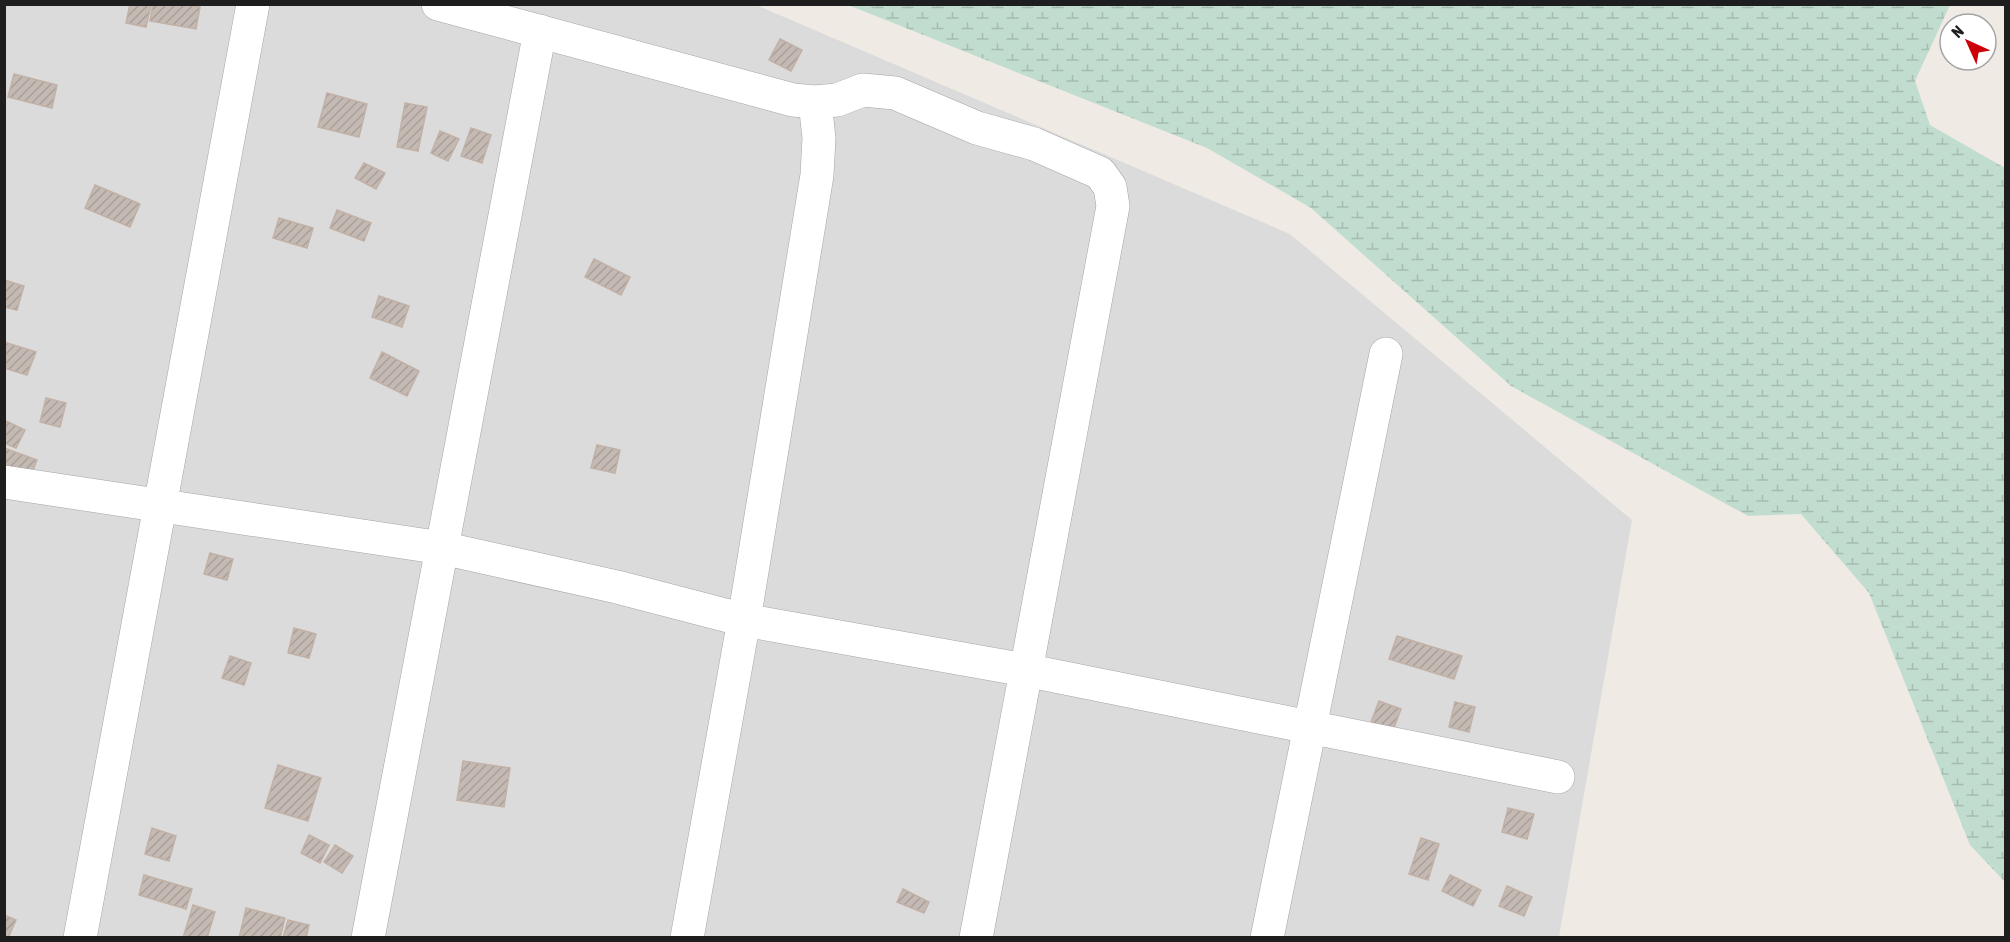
<svg xmlns="http://www.w3.org/2000/svg" width="2010" height="942" font-family="'Asap Condensed',sans-serif">
<style>
.residential{fill:#dcdbdb}
.wetland{fill:url(#wetland-marsh)}
.building{fill:url(#building-hatch);stroke:#c1b1a6;stroke-width:1.5}
.lines{fill:none;stroke-linecap:round;stroke-linejoin:round}
.minor-casing{stroke:#a5a5a5;stroke-width:34}
.minor{stroke:#fff;stroke-width:33}
</style>
<defs>
<pattern id="wetland-marsh" width="20" height="14" patternUnits="userSpaceOnUse" patternTransform="scale(1.5)"><rect width="20" height="14" fill="#c1ddcf"/><path d="M1 5h8M5 5V1M11 12h8M15 12V8" fill="none" stroke="#a5bdb1"/></pattern>
<pattern id="building-hatch" width="6" height="6" patternUnits="userSpaceOnUse" patternTransform="scale(1.5)"><rect width="6" height="6" fill="#c4bab3"/><path d="M-1 1l2-2M0 6l6-6M5 7l2-2" fill="none" stroke="#a89f9a"/></pattern>
</defs>
<rect width="100%" height="100%" fill="#efebe4"/>
<path class="residential" d="M5,5h751l534,229 342,286 -73,417 -1554,1z"/>
<path class="wetland" d="M848,5h1102l-35,76 15,44 75,43v714l-35,-37 -101,-252 -68,-79 -53,2 -237,-130 -200,-178 -104,-60z"/>
<path class="building" d="M130,4l21,1 -5,22 -20,-4z
M153,4h32l15,3 -4,22 -46,-8z
M780,39l22,11 -11,21 -22,-11z
M14,74l43,11 -5,23 -44,-11z
M327,93l40,11 -8,33 -41,-10z
M405,103l22,4 -9,44 -21,-4z
M471,128l20,7 -9,28 -21,-7z
M440,131l19,8 -11,22 -17,-8z
M364,163l21,10 -9,16 -21,-11z
M95,185l45,19 -10,23 -45,-19z
M337,210l34,13 -7,18 -34,-13z
M279,218l34,10 -6,20 -34,-10z
M594,259l36,18 -9,18 -36,-18z
M4,280l20,6 -7,24 -13,-3z
M379,296l30,10 -7,21 -30,-10z
M4,342l32,10 -9,23 -23,-7z
M382,352l37,19 -12,25 -37,-18z
M46,398l20,5 -6,24 -20,-5z
M6,421l19,9 -9,18 -12,-5z
M597,445l23,5 -5,23 -24,-5z
M4,448l33,12 -11,28 -22,-7z
M210,553l23,6 -6,21 -23,-6z
M294,628l22,6 -7,24 -21,-5z
M1397,636l65,20 -8,23 -65,-20z
M230,656l21,7 -7,22 -22,-7z
M1379,701l22,8 -11,30 -22,-9z
M1455,702l20,5 -6,25 -20,-5z
M463,761l47,7 -6,39 -47,-7z
M278,765l43,13 -13,43 -43,-13z
M1508,808l26,6 -7,25 -25,-7z
M152,828l24,8 -7,25 -24,-7z
M309,835l20,10 -9,18 -19,-10z
M1421,838l18,6 -11,36 -19,-6z
M335,845l18,11 -11,17 -18,-11z
M144,875l48,14 -6,20 -47,-14z
M1450,875l31,15 -8,16 -31,-15z
M1507,886l25,11 -8,19 -25,-10z
M903,889l26,13 -5,11 -27,-11z
M193,905l22,7 -8,26h-24z
M246,908l39,10 -5,20h-41z
M4,915l12,5 -8,18 -4,-1z
M288,920l21,5 -3,13h-23z"/>
<g class="lines">
<g class="minor-casing">
<path id="minor" d="M438,4l355,96 22,2 22,-2 26,-10 32,3 82,35 57,16 66,29 10,14 3,19 -137,732
M4,482l438,66 175,39 127,33 281,50 533,107
M80,938l173,-934
M368,938l172,-907
M687,938l57,-318 73,-445 2,-37 -4,-36
M1267,938l119,-584"/>
</g>
<use href="#minor" class="minor"/>
</g>
<rect width="2010" height="942" fill="none" stroke="#1e1e1e" stroke-width="12"/>
<g transform="translate(1968 42) rotate(315)"><circle r="28" fill="#ffffff" stroke="#a5a5a5" stroke-width="1.5"/>
<path d="M0-4.5L10 22L0 15L-10 22Z" fill="#cc0007"/>
<text y="-9" font-size="16" font-weight="bold" text-anchor="middle" fill="#1e1e1e">N</text>
</g>
</svg>
